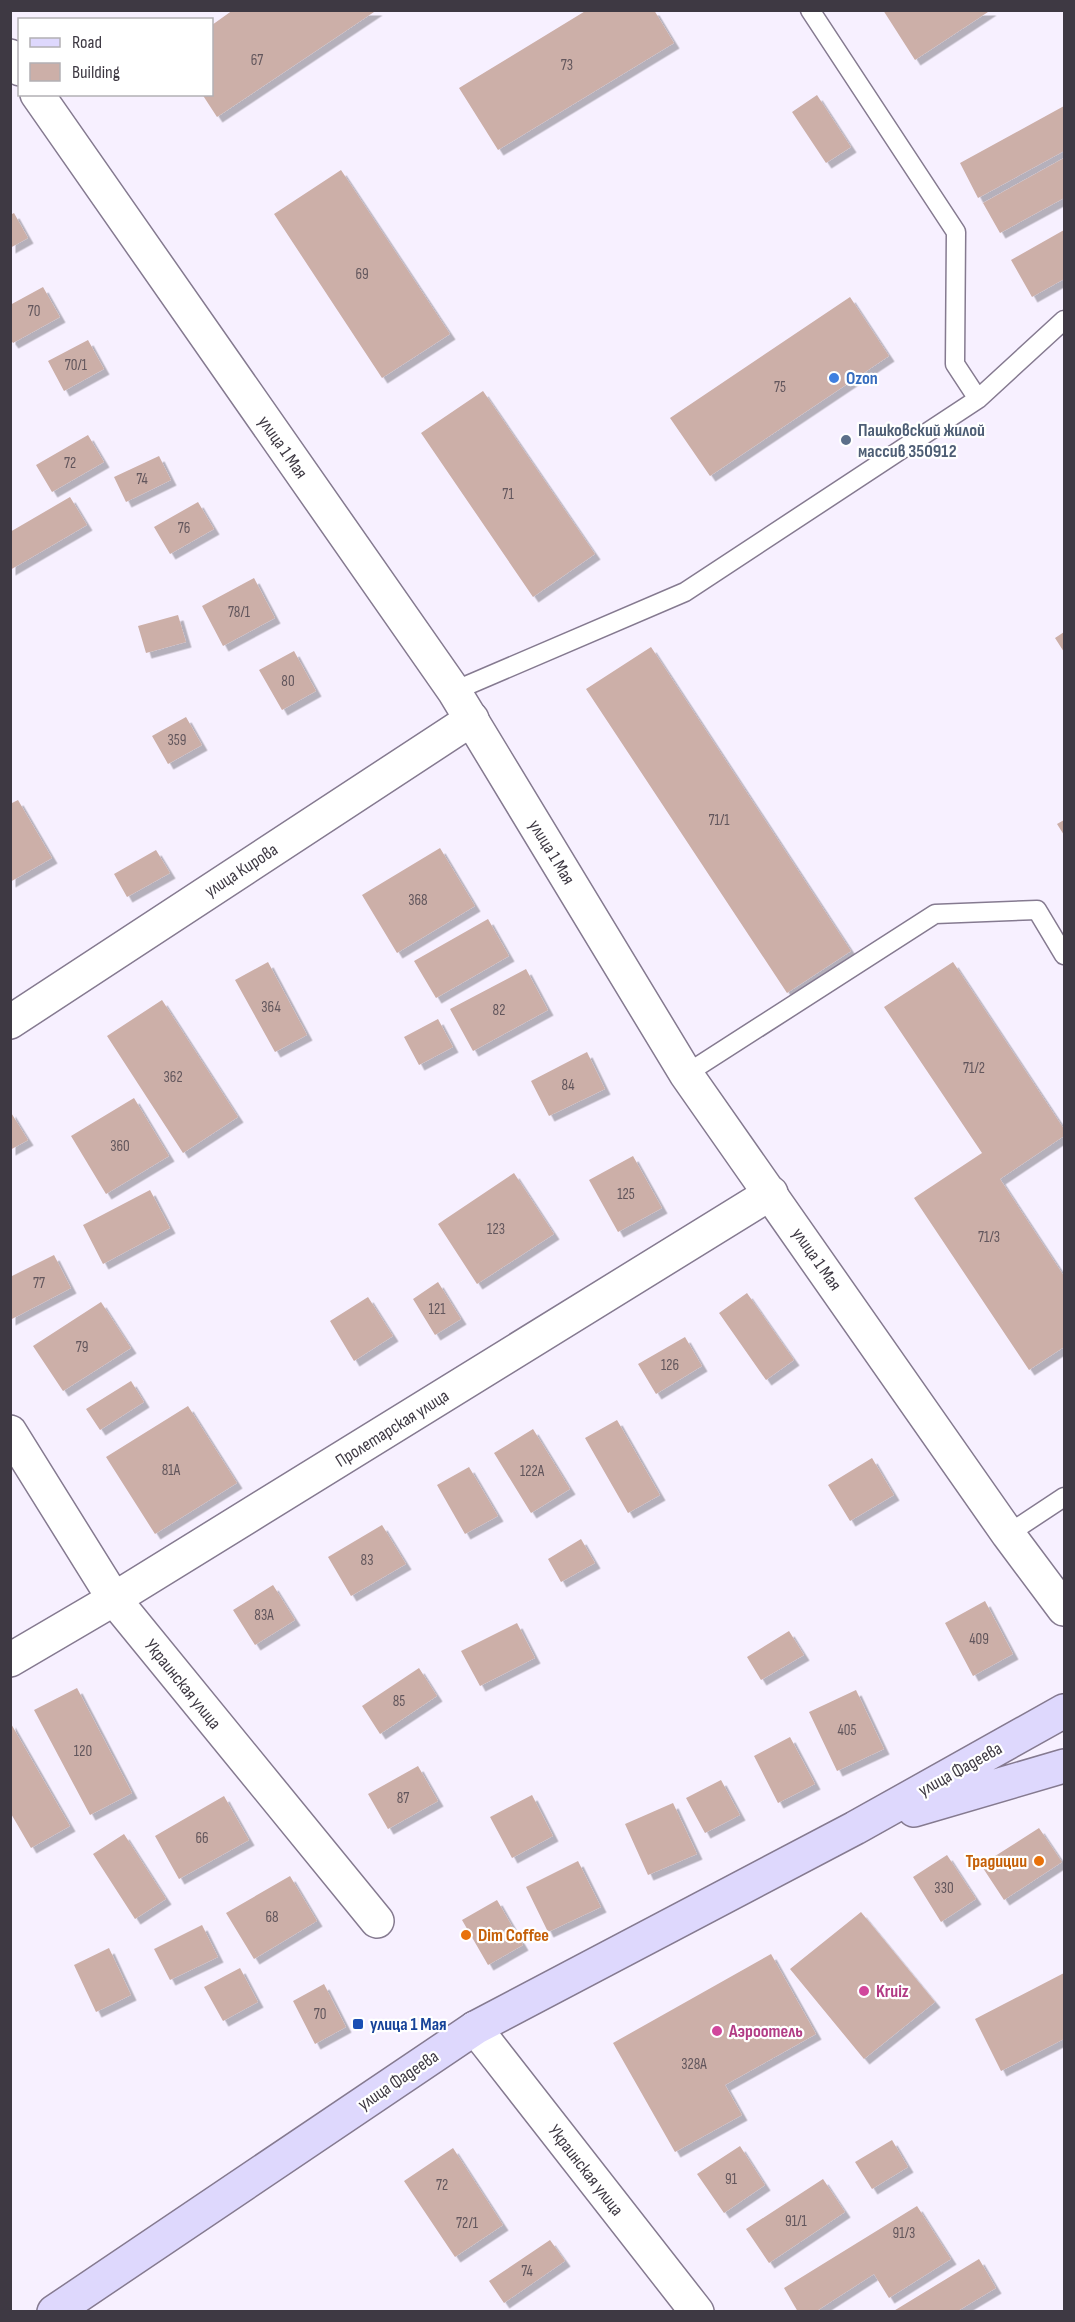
<svg xmlns="http://www.w3.org/2000/svg" width="1075" height="2322" font-family="'Sofia Sans Condensed',sans-serif">
<style>
.building{fill:#ccafa8;filter:url(#shadow)}
.lines{fill:none;stroke-linecap:round;stroke-linejoin:round}
.service-casing{stroke:#857a90;stroke-width:21}
.minor-casing{stroke:#857a90;stroke-width:36}
.tertiary-casing{stroke:#857a90;stroke-width:36}
.secondary-casing{stroke:#857a90;stroke-width:36}
.service{stroke:#fff;stroke-width:18}
.minor{stroke:#fff;stroke-width:33}
.tertiary{stroke:#fff;stroke-width:33}
.secondary{stroke:#ded8fd;stroke-width:33}
.shop-dot{fill:#3f7fe0;stroke:#fff;stroke-width:2}
.service-dot{fill:#5c6f8a;stroke:#fff;stroke-width:2}
.food-dot{fill:#e8710a;stroke:#fff;stroke-width:2}
.hotel-dot{fill:#d1479c;stroke:#fff;stroke-width:2}
.transit-dot{fill:#1a4fb4;stroke:#fff;stroke-width:2}
.labels{text-anchor:middle;stroke-width:4.5;stroke-linejoin:round;paint-order:stroke}
.number-label{font-size:15px;fill:#62565c}
.shop-label{font-size:18px;font-weight:bold;fill:#366cbe;stroke:#fff;text-anchor:start}
.service-label{font-size:18px;font-weight:bold;fill:#4e5e75;stroke:#fff;text-anchor:start}
.street-label{font-size:18px;fill:#3e3943;stroke:#fff}
.food-label{font-size:18px;font-weight:bold;fill:#c56008;stroke:#fff;text-anchor:end}
.hotel-label{font-size:18px;font-weight:bold;fill:#b23c85;stroke:#fff;text-anchor:start}
.transit-label{font-size:18px;font-weight:bold;fill:#164399;stroke:#fff;text-anchor:start}
</style>
<defs>
<filter id="shadow"><feDropShadow dx="5.5" dy="5.5" stdDeviation="0" flood-color="#0004"/></filter>
</defs>
<rect width="100%" height="100%" fill="#f7f0ff"/>
<path class="building" d="M233,10h144l-160,107 -15,-23h10v-69z
M587,10h67l20,33 -176,107 -39,-62z
M883,10h108l-76,50z
M817,95l34,52 -25,16 -34,-51z
M1064,106v45l-86,47 -18,-35z
M1064,158v40l-64,35 -17,-30z
M341,170l109,164 -68,44 -108,-164z
M14,213l14,25 -18,10v-33z
M1064,230v49l-32,18 -21,-37z
M43,287l17,30 -47,26 -3,-4v-34z
M850,297l39,59 -179,120 -40,-58z
M88,340l16,29 -40,22 -16,-30z
M483,391l112,163 -62,43 -112,-164z
M88,435l16,27 -52,30 -16,-27z
M159,456l12,24 -45,22 -12,-25z
M70,497l17,28 -77,45v-38z
M198,502l16,27 -44,25 -16,-27z
M254,578l21,40 -52,28 -21,-40z
M178,615l8,27 -40,11 -8,-27z
M1064,632v20l-9,-14z
M651,647l200,304 -64,42 -201,-304z
M294,651l22,40 -34,19 -23,-40z
M186,717l16,28 -34,19 -16,-28z
M18,800l34,58 -42,24v-78z
M1064,820v15l-7,-11z
M440,848l35,58 -78,47 -35,-58z
M156,850l14,23 -43,24 -13,-23z
M488,919l21,37 -73,42 -22,-37z
M268,962l39,73 -32,17 -40,-72z
M953,962l111,167v7l-64,43 64,97v71l-35,23 -115,-172 68,-45 -98,-146z
M526,969l22,41 -75,41 -23,-42z
M162,1000l76,117 -55,36 -76,-117z
M438,1019l15,28 -34,18 -15,-28z
M587,1052l18,37 -56,27 -18,-35z
M134,1098l35,58 -63,38 -35,-58z
M10,1111l18,29 -18,10z
M633,1156l29,52 -44,24 -29,-52z
M514,1173l40,61 -77,50 -39,-60z
M150,1190l20,38 -67,36 -20,-39z
M54,1255l17,33 -61,32v-43z
M438,1282l23,37 -26,16 -22,-36z
M747,1293l47,67 -28,20 -47,-67z
M368,1297l25,39 -39,25 -24,-40z
M101,1302l30,46 -68,43 -30,-45z
M685,1337l17,29 -46,28 -18,-30z
M131,1381l13,21 -44,28 -14,-21z
M188,1406l49,77 -82,51 -49,-77z
M617,1420l43,75 -32,18 -43,-75z
M533,1429l37,60 -39,24 -37,-60z
M872,1458l22,37 -44,26 -22,-36z
M469,1467l29,49 -33,18 -28,-49z
M382,1525l24,39 -55,32 -23,-39z
M581,1539l14,24 -34,19 -13,-23z
M273,1585l22,35 -40,25 -22,-35z
M985,1601l28,53 -40,22 -28,-53z
M517,1623l18,35 -55,28 -19,-35z
M789,1631l15,24 -43,25 -14,-23z
M419,1668l18,28 -57,38 -18,-28z
M77,1688l55,105 -42,22 -56,-105z
M856,1690l28,59 -47,22 -28,-59z
M10,1722l60,104 -39,22 -21,-36z
M790,1737l25,47 -37,19 -24,-47z
M418,1766l20,35 -50,28 -20,-35z
M721,1780l19,35 -35,18 -19,-35z
M532,1795l21,41 -41,22 -22,-41z
M224,1796l25,44 -70,39 -24,-43z
M673,1803l24,51 -49,21 -23,-51z
M1039,1828l23,34 -58,38 -23,-35z
M124,1834l42,65 -31,20 -42,-65z
M947,1855l29,44 -35,23 -28,-45z
M578,1861l23,46 -53,25 -22,-45z
M290,1876l27,45 -63,38 -28,-46z
M497,1900l26,45 -35,20 -26,-45z
M861,1912l74,90 -71,57 -74,-90z
M202,1925l16,32 -48,23 -16,-31z
M109,1948l22,47 -35,17 -22,-47z
M771,1954l45,80 -91,51 17,30 -67,37 -62,-109z
M240,1968l18,34 -35,19 -19,-34z
M1064,1973v66l-63,32 -26,-52z
M324,1984l22,43 -31,17 -22,-43z
M892,2140l16,27 -36,22 -17,-27z
M740,2146l25,39 -41,28 -27,-39z
M453,2148l50,77 -48,32 -51,-76z
M823,2179l22,33 -76,51 -23,-34z
M917,2206l34,53 -62,39 -15,-24 -59,38h-17l-14,-24z
M550,2240l15,21 -61,42 -15,-22z
M979,2259l17,29 -40,24h-64z"/>
<g class="lines">
<g class="service-casing">
<path id="service" d="M810,10l146,222 -1,132 23,35
M454,691l231,-99 293,-193 86,-79
M686,1074l249,-160 102,-4 27,45
M1008,1534l56,-37"/>
</g>
<g class="minor-casing">
<path id="minor" d="M10,1022l462,-303
M10,1432l104,167 263,322
M10,1660l104,-61 657,-406
M475,2028l222,284"/>
</g>
<g class="tertiary-casing">
<path id="tertiary" d="M10,56l10,13
M37,94l417,597 232,383 322,460 56,75"/>
</g>
<g class="secondary-casing">
<path id="secondary" d="M914,1810l150,-44
M54,2312l421,-284 380,-200 209,-117"/>
</g>
<use href="#service" class="service"/>
<use href="#minor" class="minor"/>
<use href="#tertiary" class="tertiary"/>
<use href="#secondary" class="secondary"/>
</g>
<circle class="shop-dot" cx="834" cy="378" r="6"/>
<circle class="service-dot" cx="846" cy="440" r="6"/>
<g class="food-dot">
<circle cx="1039" cy="1861" r="6"/>
<circle cx="466" cy="1935" r="6"/>
</g>
<g class="hotel-dot">
<circle cx="864" cy="1991" r="6"/>
<circle cx="717" cy="2031" r="6"/>
</g>
<rect class="transit-dot" x="352" y="2018" width="12" height="12" rx="3"/>
<g class="labels">
<g class="number-label">
<text x="257" y="65">67</text>
<text x="567" y="70">73</text>
<text x="362" y="279">69</text>
<text x="34" y="316">70</text>
<text x="76" y="370">70/1</text>
<text x="780" y="392">75</text>
<text x="70" y="468">72</text>
<text x="142" y="484">74</text>
<text x="508" y="499">71</text>
<text x="184" y="533">76</text>
<text x="239" y="617">78/1</text>
<text x="288" y="686">80</text>
<text x="177" y="745">359</text>
<text x="719" y="825">71/1</text>
<text x="418" y="905">368</text>
<text x="271" y="1012">364</text>
<text x="499" y="1015">82</text>
<text x="974" y="1073">71/2</text>
<text x="173" y="1082">362</text>
<text x="568" y="1090">84</text>
<text x="120" y="1151">360</text>
<text x="626" y="1199">125</text>
<text x="496" y="1234">123</text>
<text x="989" y="1242">71/3</text>
<text x="39" y="1288">77</text>
<text x="437" y="1314">121</text>
<text x="82" y="1352">79</text>
<text x="670" y="1370">126</text>
<text x="171" y="1475">81А</text>
<text x="532" y="1476">122А</text>
<text x="367" y="1565">83</text>
<text x="264" y="1620">83А</text>
<text x="979" y="1644">409</text>
<text x="399" y="1706">85</text>
<text x="847" y="1735">405</text>
<text x="83" y="1756">120</text>
<text x="403" y="1803">87</text>
<text x="202" y="1843">66</text>
<text x="944" y="1893">330</text>
<text x="272" y="1922">68</text>
<text x="320" y="2019">70</text>
<text x="694" y="2069">328А</text>
<text x="731" y="2184">91</text>
<text x="442" y="2190">72</text>
<text x="796" y="2226">91/1</text>
<text x="467" y="2228">72/1</text>
<text x="904" y="2238">91/3</text>
<text x="527" y="2276">74</text>
</g>
<g class="shop-label">
<text x="846" y="384">Ozon</text>
</g>
<g class="service-label">
<text x="858" y="436">Пашковский жилой<tspan x="858" dy="21">массив 350912</tspan></text>
</g>
<g class="street-label">
<text transform="translate(283 447) rotate(55)" y="6">улица 1 Мая</text>
<text transform="translate(552 852) rotate(59)" y="6">улица 1 Мая</text>
<text transform="translate(241 870) rotate(-33)" y="6">улица Кирова</text>
<text transform="translate(817 1259) rotate(55)" y="6">улица 1 Мая</text>
<text transform="translate(392 1428) rotate(-32)" y="6">Пролетарская улица</text>
<text transform="translate(183 1684) rotate(51)" y="6">Украинская улица</text>
<text transform="translate(960 1769) rotate(-29)" y="6">улица Фадеева</text>
<text transform="translate(398 2080) rotate(-34)" y="6">улица Фадеева</text>
<text transform="translate(586 2170) rotate(52)" y="6">Украинская улица</text>
</g>
<g class="food-label">
<text x="1027" y="1867">Традиции</text>
<text x="478" y="1941" text-anchor="start">Dim Coffee</text>
</g>
<g class="hotel-label">
<text x="876" y="1997">Kruiz</text>
<text x="729" y="2037">Аэроотель</text>
</g>
<g class="transit-label">
<text x="370" y="2030">улица 1 Мая</text>
</g>
</g>
<rect width="1075" height="2322" fill="none" stroke="#3e3943" stroke-width="24"/>
<rect x="18" y="18" width="195" height="78" fill="#ffffff" stroke="#b2b0b4" stroke-width="1.5"/>
<rect x="30" y="38" width="30" height="9" fill="#ded8fd" stroke="#b2b0b4" stroke-width="1.5"/>
<text x="72" y="48" font-size="18" fill="#3e3943">Road</text>
<rect x="30" y="63" width="30" height="18" fill="#ccafa8" stroke="#b2b0b4" stroke-width="1.5"/>
<text x="72" y="78" font-size="18" fill="#3e3943">Building</text>
</svg>
